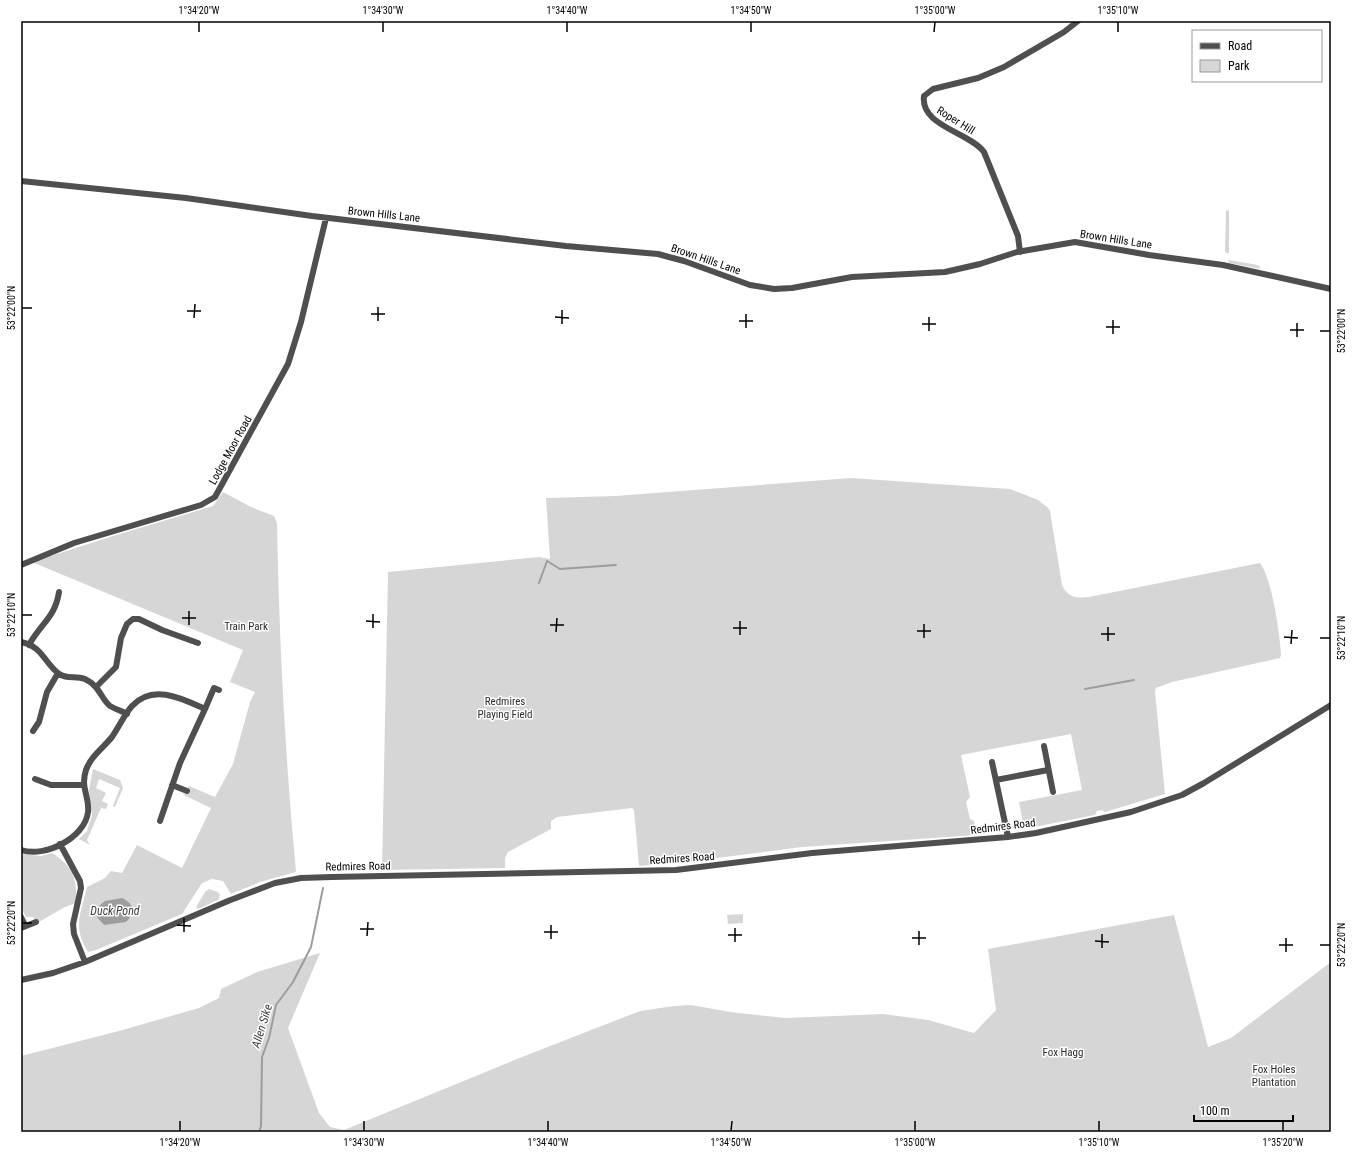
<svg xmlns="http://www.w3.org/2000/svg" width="1352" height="1153" font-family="'Roboto Condensed',sans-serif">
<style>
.green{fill:#d6d6d6}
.water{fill:#9d9d9d}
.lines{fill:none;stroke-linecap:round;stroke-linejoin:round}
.stream{stroke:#9d9d9d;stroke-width:2}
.minor{stroke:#4f4f4f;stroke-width:6}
.ticks{fill:none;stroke:#000;stroke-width:1.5}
.labels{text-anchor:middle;stroke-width:3;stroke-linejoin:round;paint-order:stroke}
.street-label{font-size:11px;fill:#000;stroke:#fff}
.park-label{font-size:11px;fill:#2d2d2d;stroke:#fff}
.water-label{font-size:12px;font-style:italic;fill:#3e3e3e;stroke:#fff}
.neatline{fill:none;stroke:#000;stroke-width:1.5}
.ticks-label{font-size:10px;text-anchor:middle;fill:#000}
</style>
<rect width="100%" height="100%" fill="#fff"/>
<path class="green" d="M1229,210v43h-3l-1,-3 1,-39z
M1229,260l29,5 3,4 -31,-6 -2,-1z
M851,478l159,11 28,11 9,7 3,4 12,74c6,13 14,13 27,12l171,-34c12,16 20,71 21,92l-1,3 -108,24 -16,6 -1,4 10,102 -60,18 -3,-2 -5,1 -2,4 -71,14 -5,-27 63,-12 -11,-56 -110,21 9,42 -4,5 4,17 4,2 3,14 -175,12 -124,16 -39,3 -5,-56 -2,-2 -75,9 -6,4v8l-43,23 -3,6v10l-123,2 6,-298 151,-15 11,2 -4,-61 69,-2z
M223,492l28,15 23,9 3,7c2,116 8,233 19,349l-36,10 -29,12 -8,-13 -11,-2 -10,4 -20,31 -86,36 -8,2c-16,-26 -7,-38 -1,-65l18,-9 6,-7 11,2 15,-28 45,23 29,-60 -27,-13 5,-9 26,11 18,-33 17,-62 5,-10 -25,-10 13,-32 -211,-88 81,-26 100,-30z
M93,769l27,11 3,8 -8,19 -2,-1 7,-18 -21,-9 -3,9 10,5 -4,8 6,3 -2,5 -5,-1 -14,32 3,5 -11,-6 8,-8 5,-16 -3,-25z
M52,853c20,12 26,27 24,50l-11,4 -28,16 -4,-6h-7l-5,-10v-53l20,2z
M209,889l9,3 2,3 -2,5 -20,9 -2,-2 9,-15z
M743,914v9l-15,1 -1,-9z
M1174,915l34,132 23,-9 100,-76v170h-1310v-76l98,-25 80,-23 20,-10 2,-9 36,-17 63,-19 -32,75 31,85 11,14 14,3 183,-75 113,-44 34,-5 17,-1 39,7 56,6 97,-4 45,6 46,13 22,-23 -8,-61z"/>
<path class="water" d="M122,898c13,6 13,15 4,24l-22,3 -7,-8 1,-10 7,-6z"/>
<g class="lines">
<path class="stream" d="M539,583l8,-22 13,8 56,-4
M1085,689l49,-9
M259,1132l2,-6 1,-69 7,-19 7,-33 17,-23 18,-35 12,-59"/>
<path class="minor" d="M21,181l165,17 126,18 254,30 92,8 26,7 66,24 24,4 18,-1 60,-11 93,-5 35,-8 37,-12 58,-10 74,13 74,10 108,24
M1020,252l-2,-16 -34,-84c-15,-20 -64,-26 -60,-56l9,-7 45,-11 26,-11 60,-35 14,-11
M21,565l53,-22 127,-38 14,-8 73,-133 13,-42 25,-104
M21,642c21,4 23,20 37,31 8,7 18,2 27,6 15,7 16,20 25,27 5,3 12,5 17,8
M29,645c12,-22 26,-27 30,-53
M96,687l20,-20 5,-29 6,-14 6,-5h6l23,11 36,13
M205,709l9,-21 5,2
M33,731l6,-9 8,-30 11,-19
M1044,746l9,46
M992,762l16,75
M35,779l16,6h33
M996,780l52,-10
M172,785l15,6
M60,844l20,37 1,7 -8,36 1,10 11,28
M21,850c24,8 64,-12 67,-38 2,-15 -8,-24 -2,-42 5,-14 17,-22 26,-33 7,-10 12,-22 20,-31 21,-23 51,-7 73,3l-25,54 -20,58
M21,917l4,8
M21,928l15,-6
M21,980l32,-7 32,-11 143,-61 47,-18 26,-5 31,-1 344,-7 136,-17 196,-16 28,-4 95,-21 51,-17 22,-12 127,-78"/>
</g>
<path class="ticks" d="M199,32v-10M383,32v-10M567,32v-10M751,32v-10M934,32l1,-10M1118,32v-10M22,308h10M187,311h14M371,314h14M555,317l14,1M194,318l1,-14M378,321v-14M739,321h14M562,324v-14M922,324h14M1106,327h14M746,328v-14M1290,330h14M929,331v-14M1320,331h10M1113,334v-14M1297,337v-14M22,615h10M182,618h14M366,621l14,1M189,625v-14M550,625h14M373,628v-14M733,628h14M917,631h14M556,632l1,-14M1101,634h14M740,635v-14M1284,637l14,1M924,638v-14M1320,638h10M1108,641v-14M1291,644l1,-14M22,923h10M177,925l14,1M360,929h14M184,932v-14M544,932h14M728,935h14M367,936l1,-14M912,938h14M551,939v-14M1095,941l14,1M735,942v-14M919,945v-14M1279,945h14M1320,945h10M1102,948v-14M1286,952v-14M180,1131v-10M364,1131v-10M548,1131v-10M731,1131l1,-10M915,1131v-10M1099,1131v-10M1283,1131v-10"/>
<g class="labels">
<g class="street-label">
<text transform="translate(956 120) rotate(32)" y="4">Roper Hill</text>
<text transform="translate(384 214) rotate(6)" y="4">Brown Hills Lane</text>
<text transform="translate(1116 239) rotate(9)" y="4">Brown Hills Lane</text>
<text transform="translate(706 259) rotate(19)" y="4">Brown Hills Lane</text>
<text transform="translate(230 450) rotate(-61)" y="4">Lodge Moor Road</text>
<text transform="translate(1003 826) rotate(-7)" y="4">Redmires Road</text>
<text transform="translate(682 858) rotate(-4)" y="4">Redmires Road</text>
<text transform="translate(358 866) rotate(-1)" y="4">Redmires Road</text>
</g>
<g class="park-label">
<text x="246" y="630">Train Park</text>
<text x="505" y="705">Redmires<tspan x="505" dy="13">Playing Field</tspan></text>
<text x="1063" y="1056">Fox Hagg</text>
<text x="1274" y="1073">Fox Holes<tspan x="1274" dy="13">Plantation</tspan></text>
</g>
<g class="water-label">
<text x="115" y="915">Duck Pond</text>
<text transform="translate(262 1026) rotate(-73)" y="4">Allen Sike</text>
</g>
</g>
<rect width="1352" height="1153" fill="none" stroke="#ffffff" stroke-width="44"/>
<rect x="1192" y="30" width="130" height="52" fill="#ffffff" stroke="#999999"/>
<rect x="1200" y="43" width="20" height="6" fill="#4f4f4f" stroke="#999999"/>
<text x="1228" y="50" font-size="12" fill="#000000">Road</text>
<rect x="1200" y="60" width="20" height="12" fill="#d6d6d6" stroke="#999999"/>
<text x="1228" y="70" font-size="12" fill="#000000">Park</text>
<path d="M1194 1115v6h99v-6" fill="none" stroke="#000000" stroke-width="2"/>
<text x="1200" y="1115" font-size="12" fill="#000000" stroke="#ffffff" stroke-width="3" paint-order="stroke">100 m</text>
<rect x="22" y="22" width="1308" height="1109" class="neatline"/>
<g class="ticks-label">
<text x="199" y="14">1°34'20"W</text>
<text x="383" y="14">1°34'30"W</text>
<text x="567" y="14">1°34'40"W</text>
<text x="751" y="14">1°34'50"W</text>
<text x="935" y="14">1°35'00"W</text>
<text x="1118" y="14">1°35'10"W</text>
<text transform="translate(11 308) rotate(-90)" y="4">53°22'00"N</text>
<text transform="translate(1341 331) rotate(-90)" y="4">53°22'00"N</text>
<text transform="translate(11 615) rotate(-90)" y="4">53°22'10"N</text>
<text transform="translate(1341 638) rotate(-90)" y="4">53°22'10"N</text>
<text transform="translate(11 923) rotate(-90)" y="4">53°22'20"N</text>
<text transform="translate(1341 945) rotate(-90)" y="4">53°22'20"N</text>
<text x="180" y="1146">1°34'20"W</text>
<text x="364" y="1146">1°34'30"W</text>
<text x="548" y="1146">1°34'40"W</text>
<text x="731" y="1146">1°34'50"W</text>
<text x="915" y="1146">1°35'00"W</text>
<text x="1099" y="1146">1°35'10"W</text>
<text x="1283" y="1146">1°35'20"W</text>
</g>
</svg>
